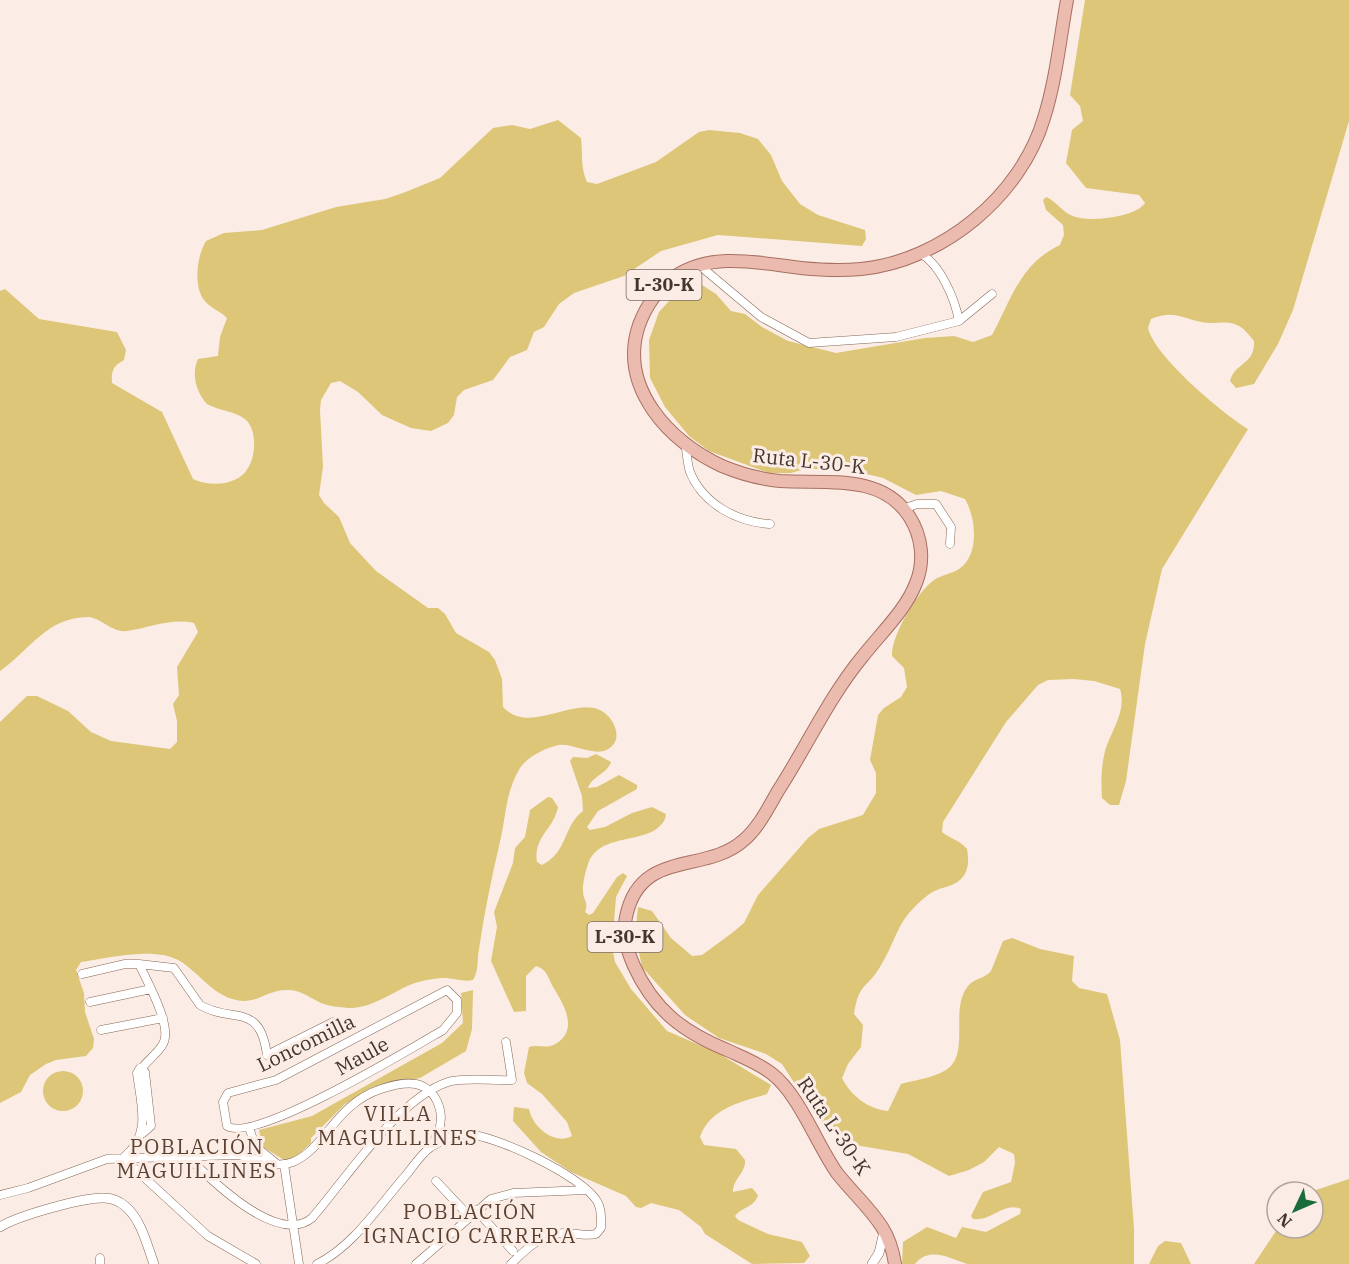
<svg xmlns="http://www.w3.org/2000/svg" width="1349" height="1264" font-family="'IBM Plex Serif',serif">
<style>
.green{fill:#ddc678}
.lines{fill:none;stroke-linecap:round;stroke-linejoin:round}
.minor-casing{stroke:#856855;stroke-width:9}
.tertiary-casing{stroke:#856855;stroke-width:10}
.primary-casing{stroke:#a76f60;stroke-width:14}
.minor{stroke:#fff;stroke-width:8}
.tertiary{stroke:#fff;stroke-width:9}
.primary{stroke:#ebbbb0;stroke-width:12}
.labels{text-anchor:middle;stroke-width:6;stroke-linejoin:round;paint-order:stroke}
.shield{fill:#fbede5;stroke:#7a6d65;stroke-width:1.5}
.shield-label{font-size:18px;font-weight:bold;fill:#43362e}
.street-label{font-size:20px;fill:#43362e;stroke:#fbede5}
.neighbourhood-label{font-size:21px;letter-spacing:1.5px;fill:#5c4130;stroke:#fbede5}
</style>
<rect width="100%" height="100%" fill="#fbede5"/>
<path class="green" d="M1085,0h264v121l-56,189 -15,34 -24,40 -18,4 -6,-7c5,-19 25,-16 24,-40 -5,-6 -10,-13 -17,-16 -9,-4 -18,-2 -27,-2 -25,-1 -32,-15 -59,-4l-3,9c6,28 75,86 100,101l-86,140 -17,75 -19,137 -7,24h-9l-8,-7c-1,-15 -1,-31 3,-47 6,-20 22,-40 15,-62l-26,-8 -20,-2 -26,1 -10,5 -32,37 -63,100 -1,10c8,7 18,8 25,17 2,10 2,22 -6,30 -9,9 -24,8 -33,16 -33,26 -29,41 -48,72 -14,23 -21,15 -26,47l9,11 -2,22 -13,17 -6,14c9,18 26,31 46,33l13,-27c14,-4 32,-6 45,-14 25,-16 3,-61 22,-84 6,-8 17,-7 23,-15l12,-30 9,-3 28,11 34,7 -2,25 7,7 28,6 13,46 14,189v35h-167c-17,-6 -38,-18 -52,0h-13l1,-22 24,-15 29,11 6,-11 24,5 34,-18 1,-5c-17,-8 -30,13 -48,10l-2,-3 12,-24 28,-10 4,-19 -1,-9 -15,-7 -15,15 -15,8 -20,6 -41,-22 -53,-9 -37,-26 -36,-55 -16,-10 -47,-16 -34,-23 -43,-48 -7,-33 3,-27 14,4 19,27 21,18 10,-1 30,-22 12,-10 14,-28 50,-57 11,-9 44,-14 13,-22v-20l-6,-13 8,-45 6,-7 17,-11 6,-10 -3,-19 -12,-12c-1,-20 25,-64 42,-76 7,-5 17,-6 25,-11 21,-14 17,-51 6,-70l-24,-8 -25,4 -33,-17 -37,-9h-41l-14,4h-22l-60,-22 -20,-15 -24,-29 -15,-29 -1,-38 10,-28 10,-11 30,-18 17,11 15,17 14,3 17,13 26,14 48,12 89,-15 29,-2 19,6 19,-7c20,-37 28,-71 68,-90l4,-10 -1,-10 -17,-15 -3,-10 3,-3c10,4 16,15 27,19 16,7 63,1 72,-13l-6,-8 -53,-7 -20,-25 6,-33 11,-9 -3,-15 -10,-11z
M558,120l23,18c2,16 -1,28 6,44l10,2 59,-22 43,-30 10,-2 31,3 18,6 13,16 11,26 18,23 18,11 47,15 1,9 -4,7 -144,-11 -57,16 -37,25 -50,17 -15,11 -15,23 -10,5 -7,18 -17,7 -17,23 -29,10 -7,7 -3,18 -6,8 -17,8 -20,-3 -29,-13 -24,-23 -18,-11 -9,2 -10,17 -1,10 3,57 -4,28 5,8 15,14 11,26 26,28 52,37h10l7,6 11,19 33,19 6,8 7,19 1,28c30,33 84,-24 109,14 4,6 6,15 3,21 -12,21 -39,1 -56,3 -12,2 -32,12 -39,23 -15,24 -14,52 -21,78 -8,34 -15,69 -20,103 -2,10 0,22 -6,31 -10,2 -17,-1 -27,-2 -9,0 -22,2 -31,5 -22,8 -38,23 -63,25 -9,0 -27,-2 -35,-7 -10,-5 -17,-11 -29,-11 -20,-1 -32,15 -52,10 -23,-5 -37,-27 -56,-39 -25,-15 -72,-3 -99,1l-5,8 8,23 1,19 9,27 -1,9 -7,8 -30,4 -10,4 -16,11 -9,17 -21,11v-381l27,-26h10l31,15 23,21 20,9 59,8 7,-7v-21l-4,-17 6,-9 -2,-28 21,-35 -4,-9c-24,-5 -44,5 -67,8 -15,2 -25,-13 -39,-14 -41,0 -58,33 -88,54v-380l5,-2 34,30 78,13 9,18 -2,10c-11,6 -13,11 -12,23l50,29 31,67c16,8 45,7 55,-11 8,-12 9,-38 -2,-48 -10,-9 -27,-9 -39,-16 -11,-12 -16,-30 -9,-45l20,-3 2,-19 7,-19c-7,-7 -17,-10 -23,-18 -11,-15 -7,-44 2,-59l18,-8 38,-3 74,-23 49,-8 18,-6 37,-15 53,-50 19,-3 18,4z
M596,754l15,8c-4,12 -19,14 -23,26l9,-1 22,-12 18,10v4l-39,22 -11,16 3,3 15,-3 27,-14 20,-6 14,7 -1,5c-14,28 -65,11 -77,45 -2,6 -6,21 -5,27 0,9 6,11 2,21l4,3 4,-2 24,-36 6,-4 4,3 -11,21 -4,50 3,15 16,27 36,42 51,22 53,32 -4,9c-26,8 -57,14 -67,43l4,8 32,4 9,11c1,13 -12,18 -12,32l19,-4 6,7c-3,12 -16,12 -23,21l3,4 30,14 34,8 8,14 -6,7 -52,1 -47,-30 -4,-7 -22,-17 -28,-7 -10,5 -5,-1 -10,-11 -55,-24 -30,-20 -28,-31 1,-14 15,2c3,17 25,37 43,27l-5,-14 -25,-28 -15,-11 -3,-10 5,-26c10,-3 19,3 28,-4 22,-14 6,-40 -4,-56 -5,-9 -6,-18 -17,-21l-10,10v35l-12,1 -23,-51 6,-34 -3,-15 19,-49 2,-15 10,-11 5,-27 18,-13 4,1 6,9c-4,22 -25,30 -21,55l5,3c26,-13 21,-39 41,-54l-1,-15 -12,-35 3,-4 14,1z
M473,990l-1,39 -6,22 -46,27 -47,9 -28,17 -34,34v5l-15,14 -12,3 -21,-13 -4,-17 53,-14 130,-73 21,-20 -2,-30z
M43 1091a20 20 0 1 1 40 0a20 20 0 1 1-40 0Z
M1349,1179v85h-95l24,-36h35v-36h-3z
M1165,1241l16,2 10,21h-42l9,-18z"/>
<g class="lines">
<g class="minor-casing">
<path id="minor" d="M919,253c21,10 36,46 40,68
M699,265l62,52 48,26 87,-6 63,-16 33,-27
M685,443c2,9 2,20 5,29 13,32 47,50 80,52
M903,509l14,-5h19l15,23 -1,17
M139,964l35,4 26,37c32,19 60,-4 67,50l66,-33
M82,974l43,-10h14c8,17 34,63 24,80 -5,9 -15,16 -21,24
M447,990l10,10v13l-14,17c-31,18 -189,114 -216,96l-4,-24 5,-9 48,-13z
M90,1002l61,-13
M101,1030l62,-12
M249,1127l6,19 21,17
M188,1157c24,24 90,89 124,61 35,-40 85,-119 136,-136 15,-5 47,-1 64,-2l-6,-38
M123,1158c29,-23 18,-52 14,-85l3,-5 5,4 6,54 -8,7
M123,1158l85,78 48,28
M284,1164l15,100
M436,1181l33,35
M0,1195l28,-7 79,-29 129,-4c19,1 36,15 57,7 33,-14 42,-58 88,-73 12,-4 23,-7 35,-5 13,3 21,13 24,26 3,14 -2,27 -11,38
M476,1210l37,41
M100,1264v-6
M317,1264c37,-18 63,-60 90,-90 7,-9 15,-21 24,-27 10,-6 22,-12 34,-13 29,0 117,42 132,67 5,8 4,18 4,27l-5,6c-10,3 -22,-2 -33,-1 -22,1 -38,17 -52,31
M416,1264l75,-65 22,-6 74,-3"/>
</g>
<g class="tertiary-casing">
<path id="tertiary" d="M0,1227c17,-11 84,-30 104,-29 8,0 15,3 21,8 16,13 22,39 29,58
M872,1264l7,-11 5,-21"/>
</g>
<g class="primary-casing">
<path id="primary" d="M895,1264c-2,-13 -6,-26 -13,-37 -13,-20 -31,-36 -45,-54 -21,-30 -38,-79 -66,-100 -13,-10 -29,-16 -44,-23 -44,-18 -73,-40 -93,-84 -7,-16 -12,-31 -8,-49 14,-69 79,-42 118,-77 15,-13 24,-32 34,-49 29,-45 51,-94 85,-135 17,-22 43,-46 53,-73 9,-22 6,-47 -7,-67 -28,-43 -84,-32 -129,-35 -20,-2 -39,-7 -58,-15 -53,-24 -104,-79 -83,-141 7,-19 19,-36 35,-48 38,-26 85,-14 127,-9 20,2 40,3 60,1 81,-8 160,-73 183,-151 12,-38 16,-79 23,-118"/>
</g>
<use href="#minor" class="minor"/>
<use href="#tertiary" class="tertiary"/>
<use href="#primary" class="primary"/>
</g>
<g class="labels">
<g class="shield">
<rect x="626.5" y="270" width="75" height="30" rx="4.5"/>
<rect x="587.5" y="922" width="75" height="30" rx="4.5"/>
</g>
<g class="shield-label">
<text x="664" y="291">L-30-K</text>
<text x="625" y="943">L-30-K</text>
</g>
<g class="street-label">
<text transform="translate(809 461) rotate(6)" y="7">Ruta L-30-K</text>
<text transform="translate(306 1043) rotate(-26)" y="7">Loncomilla</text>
<text transform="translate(362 1056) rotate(-29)" y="7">Maule</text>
<text transform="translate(834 1126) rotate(56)" y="7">Ruta L-30-K</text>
</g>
<g class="neighbourhood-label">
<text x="398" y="1121">VILLA<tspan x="398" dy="24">MAGUILLINES</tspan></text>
<text x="197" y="1154">POBLACIÓN<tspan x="197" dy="24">MAGUILLINES</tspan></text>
<text x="470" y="1219">POBLACIÓN<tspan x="470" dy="24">IGNACIO CARRERA</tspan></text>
</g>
</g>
<g transform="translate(1295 1210) rotate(226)"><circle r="28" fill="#fbede5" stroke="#b1a49c" stroke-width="1.5"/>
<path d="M0-4.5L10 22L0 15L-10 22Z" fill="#1a6b3b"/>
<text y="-9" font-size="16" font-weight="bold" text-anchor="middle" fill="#43362e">N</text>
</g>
</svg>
